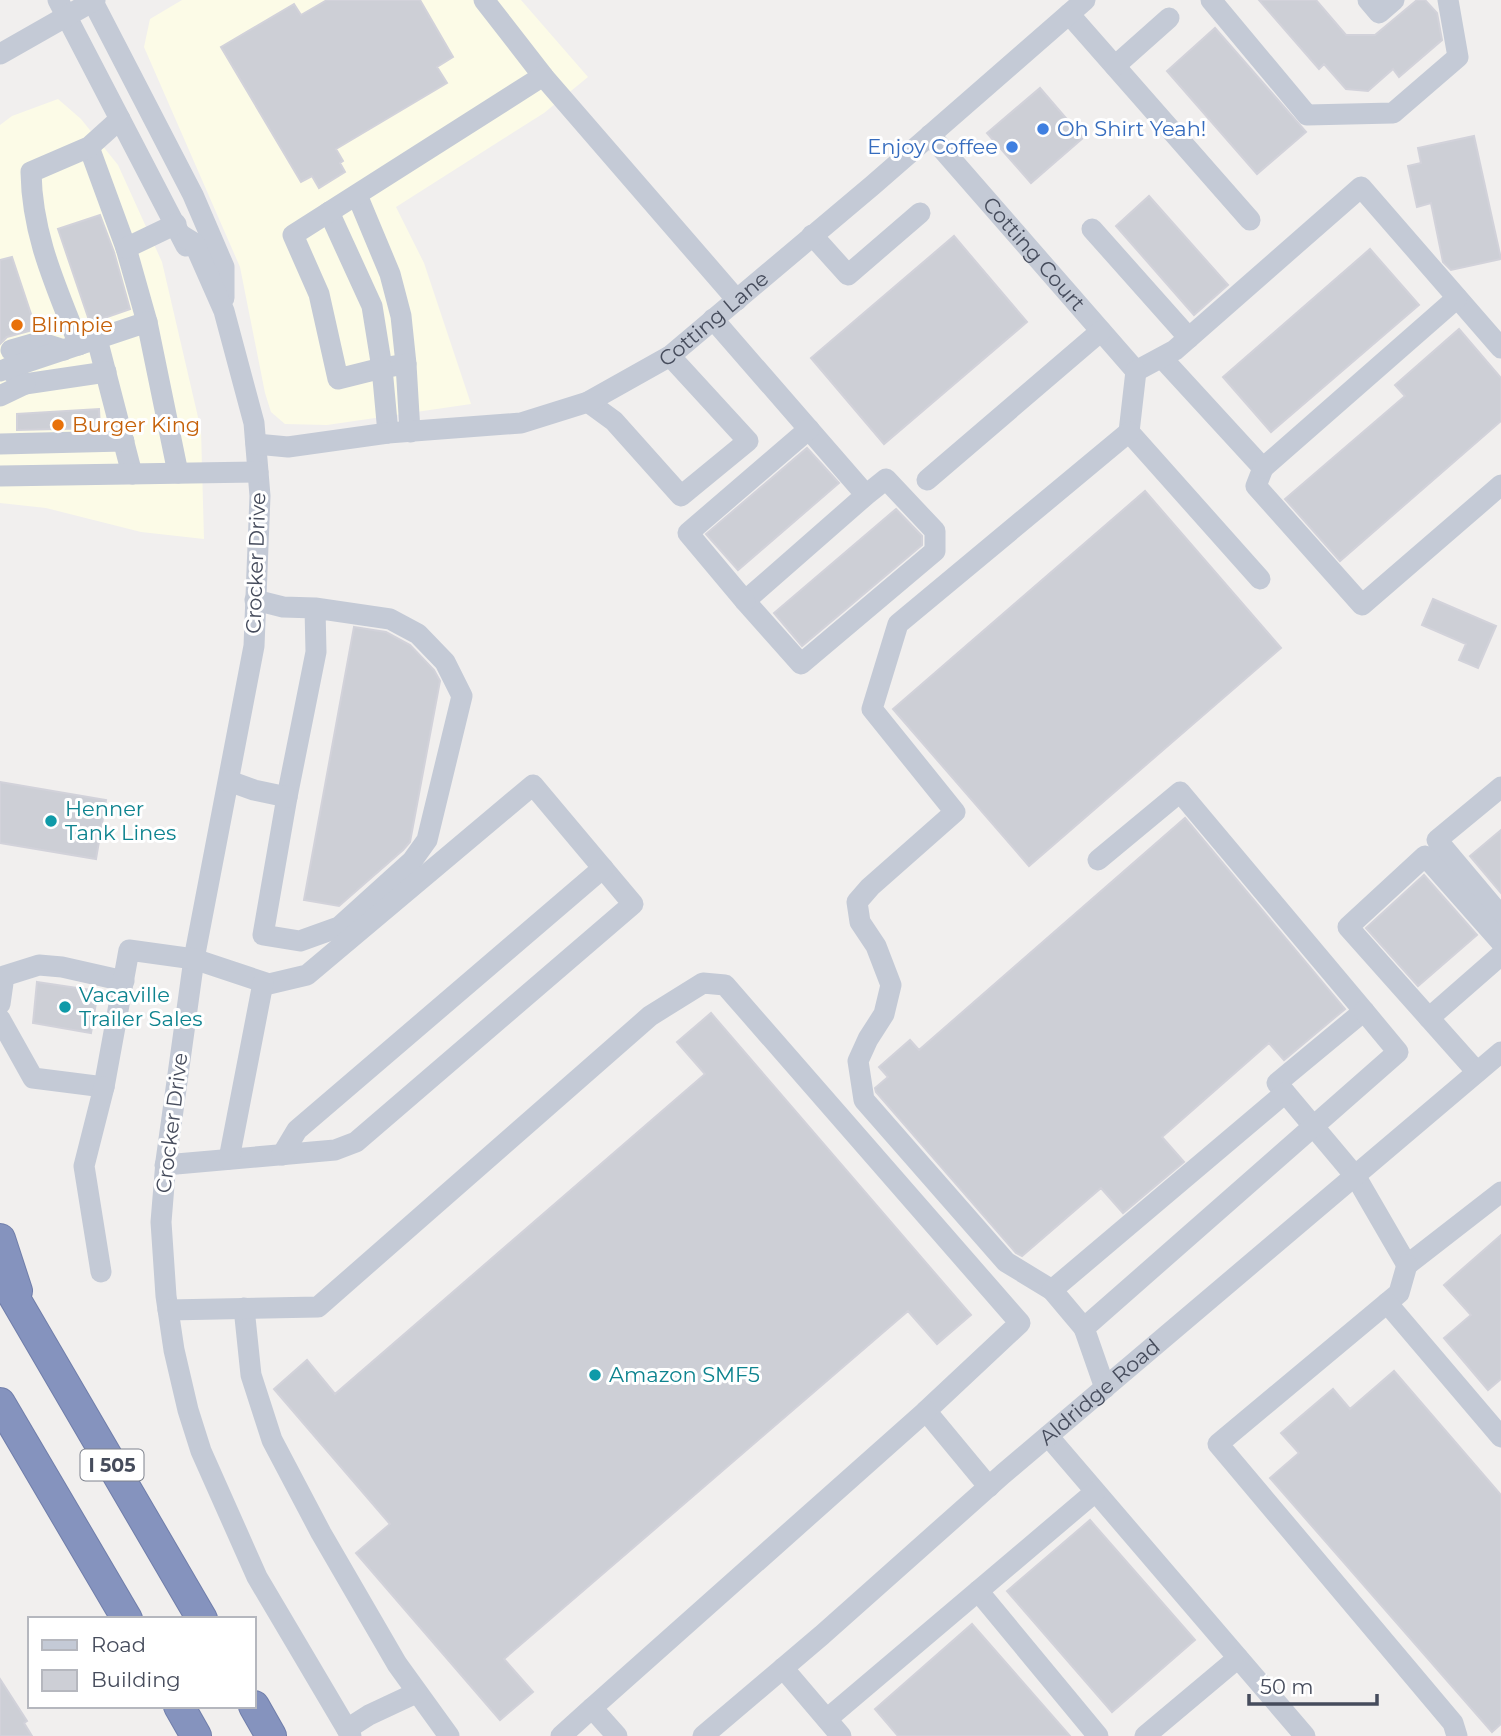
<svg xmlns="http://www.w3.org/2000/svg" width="1501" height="1736" font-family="Montserrat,sans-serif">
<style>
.commercial{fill:#fcfbe7}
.building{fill:#cdcfd6;stroke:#d2d2da;stroke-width:2}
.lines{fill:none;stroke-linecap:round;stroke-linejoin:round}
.highway-casing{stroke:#707eaa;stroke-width:32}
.minor{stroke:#c4cad6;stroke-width:21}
.highway{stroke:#8593be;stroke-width:30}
.shop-dot{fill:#3f7fe0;stroke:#fff;stroke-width:2.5}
.food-dot{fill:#e8710a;stroke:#fff;stroke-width:2.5}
.culture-dot{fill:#0f9aa8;stroke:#fff;stroke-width:2.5}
.labels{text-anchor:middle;stroke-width:6;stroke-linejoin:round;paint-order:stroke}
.shield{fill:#fff;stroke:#7e828d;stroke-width:2}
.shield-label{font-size:19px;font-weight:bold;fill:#464c5c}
.shop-label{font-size:21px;fill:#366cbe;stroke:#fff;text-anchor:start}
.street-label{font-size:21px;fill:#464c5c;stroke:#fff}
.food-label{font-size:21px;fill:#c56008;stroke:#fff;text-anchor:start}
.culture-label{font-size:21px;fill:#0d838f;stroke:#fff;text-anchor:start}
</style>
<rect width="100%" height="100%" fill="#f1efee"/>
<path class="commercial" d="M182,0h339l67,77 -44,36 -148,94 28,56 47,141 -144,21 -42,-1 -14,-12 -6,-19 -25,-126 -96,-220 6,-28z
M58,99l23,20 37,46 44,97 39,168 3,109 -63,-7 -95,-24 -46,-5v-378l12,-9z"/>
<path class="building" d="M327,0h93l33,57 -16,10 10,16 -111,66 7,12 -3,2 5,9 -26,16 -7,-12 -11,6 -80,-135 73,-43 7,11z
M1259,0h57l30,35h29l42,-35h8l12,13 5,27 -43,37 -6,-8 -25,22 -22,-2 -22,-25 -5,5z
M1215,28l91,104 -49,42 -90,-103z
M1040,88l43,50 -52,45 -44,-50z
M1474,136l27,123 -50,11 -8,-8 -12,-59 -14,4 -9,-41 13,-3 -3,-15z
M1149,196l79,89 -34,30 -78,-89z
M100,215l14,37 16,57 -40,14 -32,-94z
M954,236l73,86 -143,122 -73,-86z
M1370,249l49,56 -148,127 -48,-55z
M12,257l24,72 -29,8 -7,7v-84z
M1459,329l42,49v43l-161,140 -55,-62 120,-103 -10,-11z
M99,409l1,19 -83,2v-16z
M807,448l32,35 -101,87 -32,-36z
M1145,491l136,157 -252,218 -136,-157z
M896,509l26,27v9l-120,101 -28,-33z
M1433,599l63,27 -18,42 -19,-8 7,-16 -44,-19z
M354,627l32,5 24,13 24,25 6,11 -30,161 -7,8 -64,56 -35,-6z
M0,782l106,18 -10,59 -96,-16z
M1185,818l160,191 -61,51 -15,-17 -107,94 22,25 -61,51 -22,-25 -79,68 -6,-3 -140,-161 -1,-4 13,-11 -9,-10 31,-27 9,10z
M1501,830v63l-31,-37z
M1424,875l53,60 -59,51 -52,-58z
M37,982l61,9 -7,42 -58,-10z
M711,1013l260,302 -34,29 -29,-33 -404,348 29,33 -33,28 -144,-167 34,-29 -116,-135 33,-29 28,34 370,-320 -28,-32z
M1501,1235v144l-13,11 -44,-52 27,-23 -27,-30z
M1394,1371l107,124v229l-9,8 -222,-254 29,-25 -18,-20 52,-44 17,20z
M1090,1520l105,120 -83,72 -105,-121z
M972,1624l98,112h-172l-23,-27z
M0,1679l27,42 -3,2 8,13h-32z"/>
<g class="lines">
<g class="highway-casing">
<path id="highway" d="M0,1239l17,52
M0,1273l202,346
M0,1403l127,216
M179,1706l17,30
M254,1706l17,30"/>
</g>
<g class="minor">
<path d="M58,0l128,246"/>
<path d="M92,0l101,195 31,72v31"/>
<path d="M484,0l59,76"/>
<path d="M1211,0l96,115 86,-2 65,-56 -10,-57"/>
<path d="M1368,0l11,13 15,-13"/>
<path d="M1069,14l181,206"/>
<path d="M0,54l95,-54"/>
<path d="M1115,66l54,-48"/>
<path id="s1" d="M930,135l206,236"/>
<path d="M89,147l37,101 21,74"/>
<path d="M357,195l33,79 11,42 5,48"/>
<path d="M329,212l43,94 10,62 24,-4 4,68"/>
<path d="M1092,229l97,109"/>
<path d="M181,235l13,8 30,68 30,112 6,73 -6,150 -60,313 -28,202 -5,61 5,74 8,54 14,60 13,41 56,126 94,159"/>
<path d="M812,235l36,40 72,-62"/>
<path d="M126,248l50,-24"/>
<path d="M713,319l153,176 -121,106 56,63 134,-113v-20l-49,-52 -20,16"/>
<path d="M97,339l35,135"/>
<path d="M79,345c-23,-59 -47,-109 -48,-173l58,-25 31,-28"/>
<path d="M11,350l28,-8 25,8"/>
<path d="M1162,358l101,110 -7,18 106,119 139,-120"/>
<path d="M8,368l17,16 81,-12"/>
<path d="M0,371l147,-49 31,151"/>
<path d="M1136,371l39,-21 186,-163 140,161"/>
<path d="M1136,371l-7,61 131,147"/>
<path d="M0,396l25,-12"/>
<path d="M588,402l26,19 67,75 67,-55 -78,-85"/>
<path d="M388,433l-6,-65 -44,11 -19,-85 -26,-59 250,-159 194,224"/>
<path d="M0,444l124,-3"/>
<path id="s2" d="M256,444l32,3 100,-14 133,-10 67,-21 82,-46 203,-171 212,-185"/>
<path d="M1263,468l194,-170"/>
<path d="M0,476l258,-4"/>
<path d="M927,480l174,-149"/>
<path d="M255,600l28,7 32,1 75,11 28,15 27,28 17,34 -35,144 -15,21 -73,66 -39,14 -37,-6 24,-138 29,-145 -1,-44"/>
<path d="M745,601l-57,-68 121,-104"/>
<path d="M229,781l25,9 33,7"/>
<path d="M1501,787l-64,53 64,76"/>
<path d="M1098,860l82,-68 184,219 -87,72 79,94 51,88 94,-73"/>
<path d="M0,1004l4,-28 35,-11 23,2 62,14"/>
<path d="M1429,1018l-81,-91 77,-71 76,86"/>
<path d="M0,1019l33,59 71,9 25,-137 65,9 75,25 38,-9 226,-190 100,119 -277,238 -21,8 -170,15"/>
<path d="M1477,1072l-48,-54 72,-63"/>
<path d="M282,1155l15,-25 306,-262"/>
<path d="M229,1159l34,-176"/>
<path d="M1407,1265l-8,28 -181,151 235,279 4,13"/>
<path d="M101,1272l-17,-106 20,-79"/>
<path d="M1052,1290l-46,-28 -142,-162 -6,-39 10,-22 16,-25 7,-29 -15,-39 -16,-24 -3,-20 13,-15 85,-75 -83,-103 26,-85 231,-192"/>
<path d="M1387,1303l114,134"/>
<path d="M244,1308l7,67 21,65 49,93 76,131 52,72"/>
<path d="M168,1310l150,-3 332,-291 53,-33 22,2 295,338 -94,88 63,76"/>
<path d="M1084,1328l-32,-38 233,-197"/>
<path d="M1105,1388l-21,-60 314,-276 -34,-41"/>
<path d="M1048,1436l257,300"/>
<path d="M978,1591l120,145"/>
<path d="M783,1668l58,68"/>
<path d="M592,1708l334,-297"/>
<path d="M827,1719l268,-227"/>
<path d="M347,1729l22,-14 47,-22"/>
<path d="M561,1736l31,-28 25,28"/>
<path id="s3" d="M703,1736l119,-101 181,-161 498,-422"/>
<path d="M1145,1736l93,-78"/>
</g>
<use href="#highway" class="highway"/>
</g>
<g class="shop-dot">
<circle cx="1043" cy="129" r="7"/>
<circle cx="1012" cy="147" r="7"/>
</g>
<g class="food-dot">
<circle cx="17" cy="325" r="7"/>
<circle cx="58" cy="425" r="7"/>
</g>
<g class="culture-dot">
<circle cx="51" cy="821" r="7"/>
<circle cx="65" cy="1007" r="7"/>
<circle cx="595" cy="1375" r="7"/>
</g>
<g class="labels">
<rect class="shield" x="80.5" y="1449.5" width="63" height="31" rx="5"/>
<g class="shield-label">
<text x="112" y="1472">I 505</text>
</g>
<g class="shop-label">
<text x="1057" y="136">Oh Shirt Yeah!</text>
<text x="998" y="154" text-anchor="end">Enjoy Coffee</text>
</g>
<g class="street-label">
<text dy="7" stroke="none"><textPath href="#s1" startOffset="158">Cotting Court</textPath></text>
<text dy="7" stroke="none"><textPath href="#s2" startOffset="488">Cotting Lane</textPath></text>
<text transform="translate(256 563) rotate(-88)" y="7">Crocker Drive</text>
<text transform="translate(172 1123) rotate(-83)" y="7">Crocker Drive</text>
<text dy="7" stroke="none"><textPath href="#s3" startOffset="525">Aldridge Road</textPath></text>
</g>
<g class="food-label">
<text x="31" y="332">Blimpie</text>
<text x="72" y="432">Burger King</text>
</g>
<g class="culture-label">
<text x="65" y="816">Henner<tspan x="65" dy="24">Tank Lines</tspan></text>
<text x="79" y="1002">Vacaville<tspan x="79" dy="24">Trailer Sales</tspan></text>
<text x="609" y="1382">Amazon SMF5</text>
</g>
</g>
<rect x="28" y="1617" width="228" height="91" fill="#ffffff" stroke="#b5b7be" stroke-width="2"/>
<rect x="42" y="1640" width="35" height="10" fill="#c4cad6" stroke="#b5b7be" stroke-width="2"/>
<text x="91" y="1652" font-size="21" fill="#464c5c">Road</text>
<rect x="42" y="1670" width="35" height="21" fill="#cdcfd6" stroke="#b5b7be" stroke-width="2"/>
<text x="91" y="1687" font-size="21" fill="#464c5c">Building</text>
<path d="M1249 1694v10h128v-10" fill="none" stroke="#464c5c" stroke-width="3.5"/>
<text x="1260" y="1694" font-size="21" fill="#464c5c" stroke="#ffffff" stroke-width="5" paint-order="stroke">50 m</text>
</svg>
